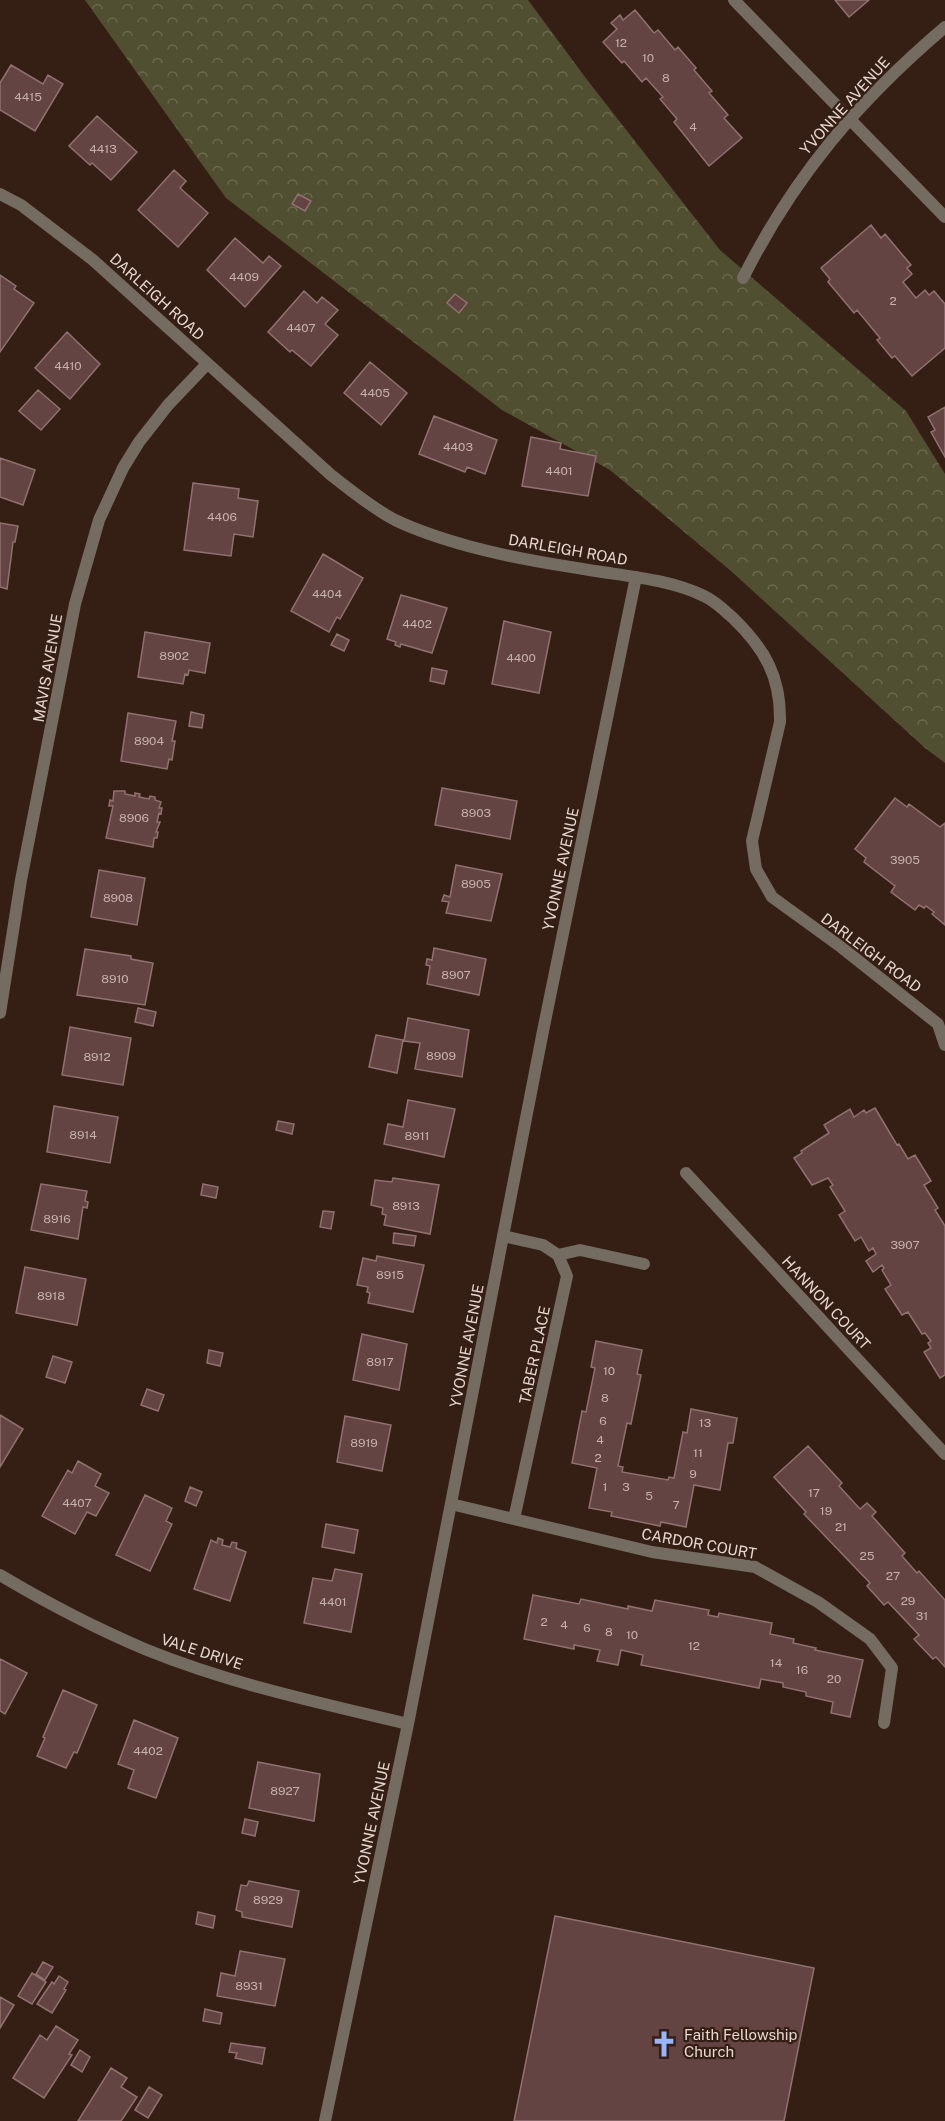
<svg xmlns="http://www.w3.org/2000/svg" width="945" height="2121" font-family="'Public Sans',sans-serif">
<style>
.forest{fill:url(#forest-crowns)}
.building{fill:#644343;stroke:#907171;stroke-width:1.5}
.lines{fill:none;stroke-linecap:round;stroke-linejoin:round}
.service{stroke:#756c61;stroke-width:12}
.minor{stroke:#756c61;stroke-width:12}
.labels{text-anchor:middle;stroke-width:4.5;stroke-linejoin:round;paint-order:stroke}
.number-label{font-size:12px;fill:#c6b2ad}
.street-label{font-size:15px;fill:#e6d7d0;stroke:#351f14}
.poi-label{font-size:15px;fill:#e6d7d0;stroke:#351f14;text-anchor:start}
</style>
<defs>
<pattern id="forest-crowns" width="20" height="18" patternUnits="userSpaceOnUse" patternTransform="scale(1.5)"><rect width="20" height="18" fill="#514f31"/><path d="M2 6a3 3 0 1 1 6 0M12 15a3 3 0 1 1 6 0" fill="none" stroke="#6a684e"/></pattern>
</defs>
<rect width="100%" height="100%" fill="#351f14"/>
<path class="forest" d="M85,0h443l60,81 132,169 186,161 39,63v289l-20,-15 -194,-177 -121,-101 -108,-60 -276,-212z"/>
<path class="building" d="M835,0h34l-20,17z
M635,10l19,23 4,-3 17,20 3,-3 18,21 -2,2 18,21 -3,2 19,22 -4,3 18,20 -33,28 -35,-44 3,-3 -17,-20 3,-2 -17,-19 -4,4 -18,-21 -2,2 -19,-21 14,-13 -6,-6 9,-8 3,5z
M11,65l32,19 5,-9 15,9 -28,47 -35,-21v-27z
M97,116l40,36 -26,28 -19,-17 -2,2 -21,-19z
M174,170l12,11 -6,7 28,25 -30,34 -40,-37z
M298,194l13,7 -6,10 -13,-7z
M871,225l10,13 4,-4 26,31 -4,3 5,6 -9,8 13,16 9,-8 4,5 5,-4 11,13v44l-33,28 -17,-20 -3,2 -15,-18 3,-2 -23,-28 -3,3 -26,-31 2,-3 -9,-11z
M235,238l28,25 6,-7 12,10 -36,41 -38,-37z
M0,275l16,11 -2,3 20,14 -34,49z
M304,291l13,12 5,-6 16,13 -13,14 13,11 -27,31 -19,-16 -2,2 -22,-20z
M455,294l12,9 -8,10 -12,-10z
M67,332l33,32 -30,35 -35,-31z
M370,362l37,31 -26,32 -37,-32z
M38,390l22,19 -19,21 -22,-19z
M945,407v50l-14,-25 4,-2 -7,-13z
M434,416l63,24 -12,34 -18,-7 -2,5 -46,-18z
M531,437l30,6 -1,6 36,7 -8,40 -66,-10z
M0,458l35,12 -12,35 -23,-8z
M193,483l46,6 -1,9 20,3 -5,36 -19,-3 -3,22 -47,-6z
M0,523l18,3 -3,16h-2l-6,47 -7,-2z
M323,554l40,24 -23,41 -3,-2 -8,15 -38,-21z
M401,595l46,13 -15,45 -31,-9 -1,3 -5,-2 1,-3 -9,-3z
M504,621l47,11 -12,61 -47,-9z
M145,632l65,11 -5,30 -16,-3 -1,5 -3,-1 -2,10 -45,-7z
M337,634l12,6 -5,11 -13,-6z
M432,668l15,3 -3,13 -14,-3z
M191,712l13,3 -2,13 -13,-2z
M128,713l48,8 -4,20h3l-3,19 -3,-1 -2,10 -46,-8z
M442,788l75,13 -7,38 -75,-14z
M114,791h11v3l10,2v-3l5,1 -1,3 10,2 1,-3 5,1v3l6,2 -2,6h3l-1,6 -2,-1 -2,9h3l-4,10h2l-1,6h-3l-1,9 -47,-9 7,-32h-4l1,-6 3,1z
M895,798l12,9 2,-3 31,23 5,-4v102l-13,-11 2,-2 -8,-6 -2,2 -5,-3 -4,5 -24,-18 4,-6 -31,-24 2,-4 -11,-9z
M456,865l46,9 -11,47 -45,-8 3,-11 -7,-1 2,-6 6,2z
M99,870l46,8 -8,47 -46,-8z
M434,948l52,11 -7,36 -52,-11 3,-18 -4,-1 1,-6 5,1z
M85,949l46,7v3l22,4 -8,42 -68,-10z
M138,1008l18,4 -3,14 -18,-4z
M408,1018l61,12 -7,47 -47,-8 5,-26 -16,-2z
M70,1027l61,11 -8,47 -61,-10z
M376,1035l27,5 -6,33 -28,-6z
M408,1100l47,9 -11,48 -60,-13 4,-20 15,3z
M54,1106l64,11 -8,46 -63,-11z
M875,1108l22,37 2,-1 9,15 7,-4 16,26 -7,4 14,23 -3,2 10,16v149l-5,3 -16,-26 7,-4 -3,-5 3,-2 -6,-8 -3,1 -14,-22 -6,3 -17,-26 6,-4 -9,-15 2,-2 -2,-3 -9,7 -7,-11 10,-7 -3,-6 -4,3 -8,-14 -6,4 -16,-26 6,-4 -15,-24 3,-2 -5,-7 -16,7 -18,-27 8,-5 -1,-2 28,-18 -5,-8 26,-16 4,8 10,-7 2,3z
M278,1121l16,3 -2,10 -16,-4z
M393,1178l46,7 -9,49 -46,-9 2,-10 -4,-1 1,-6 -12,-3 4,-25 17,2z
M41,1184l46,7 -2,10 3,1 -1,6 -4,-1 -5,32 -47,-9z
M203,1184l15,3 -2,11 -15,-3z
M323,1211l11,1 -3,17 -11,-2z
M394,1233l22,3 -2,10 -21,-3z
M377,1256l47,9 -11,47 -45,-9 2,-10 -3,-1 1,-5 -11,-2 6,-27 13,3z
M25,1267l61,12 -9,46 -61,-12z
M362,1334l45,10 -8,46 -46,-10z
M596,1341l46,9 -5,24 4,1 -10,49 -4,-1 -9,43 5,1 -1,5 46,8 1,-3 5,1 9,-46 4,1 4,-24 46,9 -4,25h-5l-8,47 -26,-5 -8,42 -25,-5 -1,4 -49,-10 1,-4 -23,-4 8,-40 -25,-5 10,-52 4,1 9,-44 -4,-1z
M209,1350l14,3 -3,13 -13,-3z
M53,1356l19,6 -7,21 -19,-6z
M147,1389l17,6 -6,16 -17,-6z
M0,1415l23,14 -23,38z
M345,1416l46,9 -9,46 -45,-9z
M808,1446l34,37 -3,3 21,23 7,-6 9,9 -4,4 33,37 -3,3 15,17 2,-2 26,29v67l-9,-10 -3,2 -19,-20 5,-4 -31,-33 -4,3 -17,-19 3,-3 -66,-69 2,-2 -32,-35z
M78,1461l23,13 -6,12 14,7 -13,23 -9,-4 -12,22 -33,-18 26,-46 4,3z
M190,1487l12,5 -6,14 -11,-5z
M145,1495l27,13 -6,13 6,3 -22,47 -34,-16z
M326,1524l32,6 -4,23 -32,-6z
M218,1538l5,2 -1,5 8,2 2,-5 5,1 -1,5 10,4 -16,49 -36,-12 17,-49 6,3z
M335,1569l27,5 -11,58 -47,-9 9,-45 19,3z
M533,1595l46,9 2,-5 47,10v-3l24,5 3,-11 54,10 -1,5 10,2 1,-4 53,10 -2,11 24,5 -1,4 23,5 -1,2 48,10 -13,57 -19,-4 2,-11 -27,-6v-4l-23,-5v-4l-22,-4 -2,9 -118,-23 2,-10 -22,-5 -3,15 -21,-4 3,-11 -26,-5v4l-50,-10z
M0,1659l27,14 -22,41 -5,-3z
M63,1690l34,15 -20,48 -3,-1 -8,16 -29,-12 8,-18 -2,-1z
M134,1720l44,18 -22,60 -28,-10 6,-18 -16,-6z
M258,1762l62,12 -6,47 -65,-13z
M245,1819l13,3 -3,14 -13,-3z
M249,1881l50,10 -7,36 -50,-10v-5l-6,-2 5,-25 6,1z
M198,1912l17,4 -2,12 -17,-4z
M555,1916l259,52 -30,153h-270z
M240,1951l45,8 -10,47 -58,-10 4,-23 14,3z
M43,1962l10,5 -8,13 -9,-6z
M32,1973l14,9 -14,22 -14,-8z
M59,1976l9,6 -4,7 2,1 -14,23 -15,-9 15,-22 2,2z
M0,1997l14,8 -14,23z
M205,2009l17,4 -2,11 -17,-3z
M56,2026l22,14 -9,14 3,1 -28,43 -31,-20 27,-43 7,5z
M231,2043l34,5 -3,16 -27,-6 2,-5 -8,-1z
M80,2050l10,7 -8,15 -11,-7z
M111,2068l16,10 -6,9 16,10 -16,24h-43z
M149,2087l13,8 -14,23 -13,-8z"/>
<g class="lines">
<path class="service" d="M558,1255l22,-5 64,14"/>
<path class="minor" d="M734,0l211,217
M0,194l21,11 72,55 238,215c21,16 41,33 64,45 23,11 48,19 73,26 44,12 89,19 134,26 34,5 71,9 102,24 11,5 20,14 29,22 32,31 48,59 47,104l-28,119 4,28 16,28 69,50 97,77 7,21
M743,278c51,-102 116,-178 202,-251
M0,1013l21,-133 54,-276 24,-84 24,-52 16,-26 29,-37 39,-41
M686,1173l259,281
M503,1236l40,9 15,10 9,21 -53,243
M451,1504l201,48 103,15 63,35 52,37 22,29 -8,55
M0,1575c47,28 97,54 147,75 84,34 173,53 261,74
M325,2121l83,-397 135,-693 93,-454"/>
</g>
<defs>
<g id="church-bare" transform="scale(2.07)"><path d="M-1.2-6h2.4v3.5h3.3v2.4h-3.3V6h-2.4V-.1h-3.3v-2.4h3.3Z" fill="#96b6fd" stroke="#351f14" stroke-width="2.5" paint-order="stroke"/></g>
</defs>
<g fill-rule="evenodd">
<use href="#church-bare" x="664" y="2044"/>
</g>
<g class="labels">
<g class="number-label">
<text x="621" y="47">12</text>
<text x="648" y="62">10</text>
<text x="666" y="82">8</text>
<text x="28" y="101">4415</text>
<text x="693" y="131">4</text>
<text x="103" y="153">4413</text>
<text x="244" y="281">4409</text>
<text x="893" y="305">2</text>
<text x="301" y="332">4407</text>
<text x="68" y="370">4410</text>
<text x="375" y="397">4405</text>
<text x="458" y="451">4403</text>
<text x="559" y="475">4401</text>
<text x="222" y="521">4406</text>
<text x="327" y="598">4404</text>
<text x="417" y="628">4402</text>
<text x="174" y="660">8902</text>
<text x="521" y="662">4400</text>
<text x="149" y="745">8904</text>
<text x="476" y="817">8903</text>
<text x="134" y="822">8906</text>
<text x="905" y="864">3905</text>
<text x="476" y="888">8905</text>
<text x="118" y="902">8908</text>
<text x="456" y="979">8907</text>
<text x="115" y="983">8910</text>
<text x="441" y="1060">8909</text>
<text x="97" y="1061">8912</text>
<text x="83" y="1139">8914</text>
<text x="417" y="1140">8911</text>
<text x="406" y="1210">8913</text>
<text x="57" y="1223">8916</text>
<text x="905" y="1249">3907</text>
<text x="390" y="1279">8915</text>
<text x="51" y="1300">8918</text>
<text x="380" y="1366">8917</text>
<text x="609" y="1375">10</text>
<text x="605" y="1402">8</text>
<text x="603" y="1425">6</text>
<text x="705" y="1427">13</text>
<text x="600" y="1444">4</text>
<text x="364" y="1447">8919</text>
<text x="698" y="1457">11</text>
<text x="598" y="1462">2</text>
<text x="693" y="1478">9</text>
<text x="605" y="1491">1</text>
<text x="626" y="1491">3</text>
<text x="814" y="1497">17</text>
<text x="649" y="1500">5</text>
<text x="77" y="1507">4407</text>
<text x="676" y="1509">7</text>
<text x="826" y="1515">19</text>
<text x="841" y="1531">21</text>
<text x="867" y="1560">25</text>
<text x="893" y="1580">27</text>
<text x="908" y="1605">29</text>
<text x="333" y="1606">4401</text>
<text x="922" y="1620">31</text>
<text x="544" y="1626">2</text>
<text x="564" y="1629">4</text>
<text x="587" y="1632">6</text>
<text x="609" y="1636">8</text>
<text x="632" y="1639">10</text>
<text x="694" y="1650">12</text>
<text x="776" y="1667">14</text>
<text x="802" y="1674">16</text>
<text x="834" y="1683">20</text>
<text x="148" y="1755">4402</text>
<text x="285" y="1795">8927</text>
<text x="268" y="1904">8929</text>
<text x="249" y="1990">8931</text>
</g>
<g class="street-label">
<text transform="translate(845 106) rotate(-48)" y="5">YVONNE AVENUE</text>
<text transform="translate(157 297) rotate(42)" y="5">DARLEIGH ROAD</text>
<text transform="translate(568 550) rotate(10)" y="5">DARLEIGH ROAD</text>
<text transform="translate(48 668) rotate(-80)" y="5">MAVIS AVENUE</text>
<text transform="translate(561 869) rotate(-78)" y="5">YVONNE AVENUE</text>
<text transform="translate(871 953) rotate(37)" y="5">DARLEIGH ROAD</text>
<text transform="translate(826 1303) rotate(47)" y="5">HANNON COURT</text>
<text transform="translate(467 1346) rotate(-79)" y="5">YVONNE AVENUE</text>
<text transform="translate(535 1355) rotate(-78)" y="5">TABER PLACE</text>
<text transform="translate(699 1544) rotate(10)" y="5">CARDOR COURT</text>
<text transform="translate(202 1652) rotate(18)" y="5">VALE DRIVE</text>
<text transform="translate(372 1823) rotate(-78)" y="5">YVONNE AVENUE</text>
</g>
<g class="poi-label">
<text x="684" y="2040">Faith Fellowship<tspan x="684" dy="17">Church</tspan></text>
</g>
</g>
</svg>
